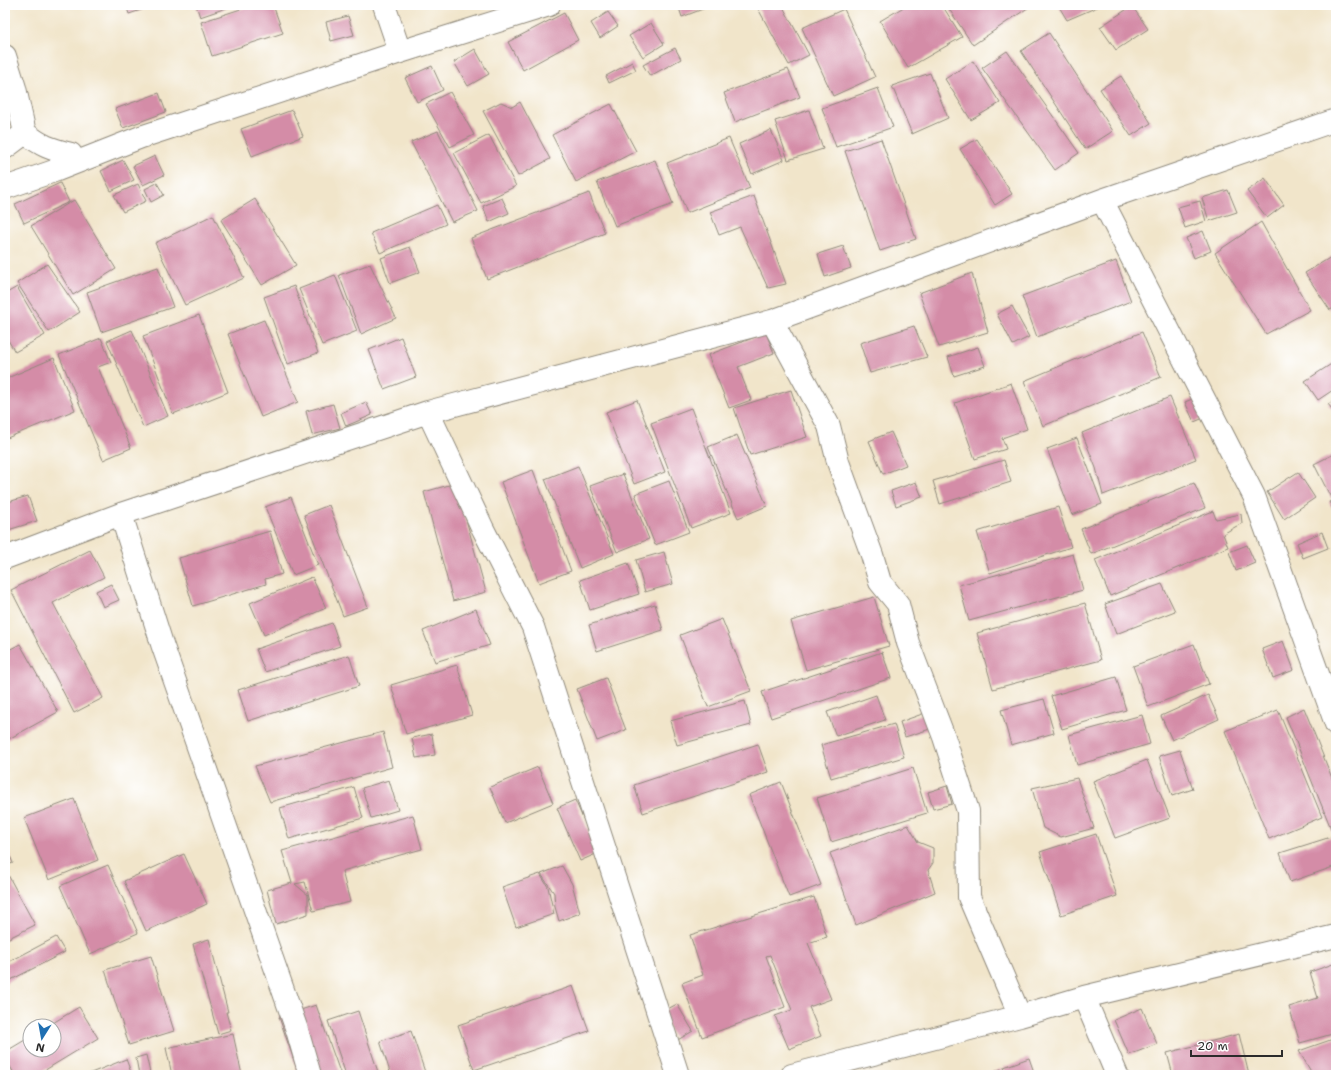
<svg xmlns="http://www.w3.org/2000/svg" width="1341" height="1080" font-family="'Shantell Sans',sans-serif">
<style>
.building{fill:#d48ca7}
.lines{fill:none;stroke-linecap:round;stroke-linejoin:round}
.street-casing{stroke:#8e887a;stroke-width:24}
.street{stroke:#fff;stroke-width:22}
</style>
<rect width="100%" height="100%" fill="#fff"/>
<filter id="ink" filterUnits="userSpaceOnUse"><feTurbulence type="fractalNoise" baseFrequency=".025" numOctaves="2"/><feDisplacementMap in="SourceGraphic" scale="8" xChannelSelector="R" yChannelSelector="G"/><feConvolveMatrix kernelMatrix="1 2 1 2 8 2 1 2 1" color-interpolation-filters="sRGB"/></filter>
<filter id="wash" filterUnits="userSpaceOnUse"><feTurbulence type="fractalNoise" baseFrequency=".012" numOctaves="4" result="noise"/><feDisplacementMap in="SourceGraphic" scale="16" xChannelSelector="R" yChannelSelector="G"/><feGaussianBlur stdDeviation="0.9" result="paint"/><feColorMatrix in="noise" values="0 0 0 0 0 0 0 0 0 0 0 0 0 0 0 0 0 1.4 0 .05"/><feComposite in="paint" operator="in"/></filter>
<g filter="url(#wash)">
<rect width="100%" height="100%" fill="#f1e5ca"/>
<g id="blocks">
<path class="building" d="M126,5h30l-27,9z
M196,5h39l-35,12z
M253,5h20l10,28 -71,23 -11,-34z
M678,5h35l-31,12z
M756,5h26l27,50 -20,10z
M907,5h35l20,32 -54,31 -28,-47z
M948,5h84l-59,40 -26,-39z
M1058,5h44l-35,15z
M1132,6l16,23 -32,21 -16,-23z
M844,9l31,68 -42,19 -31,-68z
M608,12l10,14 -18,12 -9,-15z
M564,13l14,27 -55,30 -15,-28z
M348,16l6,19 -23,6 -5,-19z
M651,23l13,21 -21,13 -14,-21z
M1049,33l64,98 -28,18 -64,-98z
M675,48l6,11 -31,17 -7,-11z
M475,49l14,25 -21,12 -14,-24z
M1007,51l72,102 -24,17 -73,-102z
M973,61l27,42 -29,17 -26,-41z
M632,62l4,8 -27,13 -3,-7z
M432,66l11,24 -26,12 -12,-24z
M788,69l12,28 -65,25 -11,-29z
M930,73l18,45 -36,16 -20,-48z
M1121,76l30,47 -20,13 -31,-47z
M878,88l15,39 -57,20 -14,-39z
M450,92l24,43 -24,12 -24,-43z
M159,93l7,19 -43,16 -8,-19z
M501,102l11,5 8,-5 30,57 -32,17 -35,-65z
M611,104l25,47 -60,31 -24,-47z
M292,110l11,26 -51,20 -11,-27z
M809,110l14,39 -35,11 -13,-39z
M771,130l13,30 -32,14 -13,-30z
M438,131l40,80 -26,11 -41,-80z
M489,135l27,51 -35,17 -27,-50z
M729,138l21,50 -63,25 -20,-50z
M881,139l35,100 -36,12 -35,-100z
M977,139l35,55 -17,11 -35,-56z
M155,156l9,19 -21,10 -10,-19z
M123,160l11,20 -23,11 -10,-20z
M655,160l18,44 -58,22 -18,-44z
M1265,178l19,27 -17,13 -20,-27z
M60,183l9,19 -45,21 -9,-19z
M157,183l7,12 -13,7 -6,-13z
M138,184l8,17 -23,11 -9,-17z
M1228,190l9,22 -28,9 -7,-23z
M589,193l16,40 -118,46 -16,-41z
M754,196l32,88 -18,4 -28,-61 -21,8 -9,-23z
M502,198l7,15 -20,9 -6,-16z
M255,199l41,66 -34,20 -41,-65z
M74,200l42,69 -43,26 -42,-69z
M1200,201l6,20 -21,7 -7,-21z
M437,205l9,19 -66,29 -9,-20z
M213,215l31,63 -59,27 -30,-62z
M1261,222l49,88 -44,24 -51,-81z
M1203,231l8,20 -17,7 -8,-20z
M843,246l8,22 -26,9 -7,-23z
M410,247l10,25 -30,11 -9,-25z
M1336,254v53l-6,3 -25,-37z
M1116,261l15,40 -94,36 -15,-41z
M47,264l33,48 -31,20 -32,-49z
M370,264l26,54 -35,16 -22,-59z
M158,267l15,40 -72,25 -14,-40z
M972,273l16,59 -49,15 -20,-54z
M335,275l22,56 -35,14 -23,-56z
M294,286l24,67 -30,11 -24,-67z
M17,287l28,48 -30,17 -10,-17v-41z
M1012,306l17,31 -16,8 -16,-31z
M199,315l29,77 -55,22 -30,-78z
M264,320l34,82 -37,15 -33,-83z
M914,326l13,31 -57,16 -10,-30z
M132,330l36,86 -25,11 -36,-86z
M1142,332l19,45 -118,49 -19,-45z
M766,333l8,20 -36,14 13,33 -22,8 -21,-53z
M401,337l15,40 -32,12 -15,-39z
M101,338l10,24 -13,5 33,81 -28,12 -44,-105z
M978,347l7,19 -31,10 -6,-19z
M54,358l21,52 -68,28 -2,-5v-54z
M1336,361v27l-18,12 -13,-19z
M1011,383l16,46 -25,9 4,11 -31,10 -20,-56z
M791,390l16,47 -57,18 -16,-47z
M1170,397l26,62 -93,36 -7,-27 -14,-35z
M1197,397l9,20 -12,5 -9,-20z
M637,400l28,72 -31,12 -28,-72z
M1336,400v14l-8,-10z
M366,402l6,13 -26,11 -5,-13z
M333,404l7,24 -28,7 -6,-24z
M691,408l40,105 -40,15 -40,-105z
M891,432l15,33 -23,9 -14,-33z
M737,435l30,71 -29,12 -30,-71z
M1077,438l25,66 -30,11 -25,-66z
M1336,453v42l-5,3 -17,-34z
M1004,460l7,22 -71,22 -7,-23z
M578,466l36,88 -34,14 -35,-89z
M533,470l38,101 -32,12 -38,-101z
M1298,472l17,26 -31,21 -17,-27z
M623,474l26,65 -32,13 -27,-66z
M669,481l20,51 -34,13 -20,-51z
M916,482l6,15 -26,9 -5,-15z
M456,483l30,109 -33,9 -29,-109z
M1194,483l11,25 -114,46 -10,-25z
M28,496l9,25 -32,10v-28z
M291,497l27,68 -25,10 -28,-68z
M1336,498v16l-7,-12z
M329,505l39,102 -25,9 -39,-101z
M1058,507l13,40 -81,26 -13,-41z
M1213,511l3,8 25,-5 1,9 -19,11 5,13 -118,49 -15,-36z
M270,531l12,43 -17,5 1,5 -73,22 -14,-48z
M1322,532l6,16 -25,10 -6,-15z
M1247,545l8,18 -19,8 -7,-19z
M90,550l14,27 -51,26 50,95 -29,15 -63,-123z
M664,552l9,32 -28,8 -9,-32z
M1073,554l10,36 -114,31 -10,-36z
M628,563l11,31 -49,16 -10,-30z
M312,577l14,31 -62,27 -14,-32z
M111,584l8,16 -16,7 -7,-16z
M1162,584l13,27 -59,23 -11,-30z
M874,597l15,49 -83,24 -15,-49z
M1085,603l16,57 -108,29 -16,-56z
M655,604l8,26 -66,21 -8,-26z
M476,609l14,36 -55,17 -12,-31z
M722,619l29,72 -43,16 -28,-72z
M332,623l8,23 -75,26 -9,-23z
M1283,641l11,29 -21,8 -11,-29z
M20,644l38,68 -53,29v-89z
M1194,644l15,40 -61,23 -15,-41z
M882,652l9,26 -120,40 -9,-26z
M349,655l10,31 -111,35 -10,-31z
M457,665l15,50 -66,19 -15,-49z
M1116,677l10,33 -64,19 -11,-33z
M606,678l20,52 -29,11 -20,-52z
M876,695l9,25 -49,16 -9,-24z
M1208,695l11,24 -47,21 -11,-24z
M1044,699l10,34 -43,12 -10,-35z
M745,701l6,24 -74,20 -7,-24z
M1304,708l32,80v78l-46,16 -10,-29 54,-17 -48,-119z
M1278,710l44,107 -53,22 -44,-108z
M925,713l5,16 -25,8 -5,-15z
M1142,715l8,29 -73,21 -8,-30z
M894,724l10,33 -73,21 -10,-33z
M383,732l9,35 -122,35 -15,-36z
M432,734l3,21 -19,3 -4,-20z
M758,744l10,28 -125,41 -9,-28z
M1180,750l13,39 -21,7 -13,-40z
M1147,760l23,58 -55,20 -22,-57z
M538,767l15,36 -48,20 -15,-36z
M913,768l14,45 -96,29 -14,-44z
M1077,778l17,50 -33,9 -18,-9 -11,-40z
M389,780l9,30 -27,8 -9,-30z
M781,782l40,103 -32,12 -40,-102z
M947,786l5,18 -19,5 -5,-17z
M354,787l9,31 -74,21 -9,-31z
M74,799l24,61 -49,20 -25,-62z
M575,800l23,53 -18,8 -23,-53z
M413,815l9,34 -80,22 8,31 -37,9 -8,-29 -10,2 13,11v19l-32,10 -9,-34 25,-7 -10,-32z
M908,825l10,17 15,6v15l-5,7 7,22 -79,33 -26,-72z
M1096,834l21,62 -56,19 -21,-63z
M5,844l8,19 -8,3z
M184,854l23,50 -61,27 -22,-50z
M108,865l30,68 -48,21 -30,-68z
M562,866l10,18 8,29 -21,8 -4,-14 -1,-14 -13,-19z
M7,873l28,52 -30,15v-66z
M540,874l8,13 6,27 -38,13 -14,-40z
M814,897l13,40 -19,6 23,56 -22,8 12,29 -32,13 -14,-33 17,-6 -22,-55 -4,1 19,51 -83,30 -20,-54 21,-8 -13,-40z
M56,937l9,15 -60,31v-19z
M209,939l19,73h-2l5,18 -13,4 -25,-90z
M151,956l23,75 -45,14 -24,-75z
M1336,963v70l-36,10 -11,-36 29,-9 -8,-26z
M573,986l16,45 -115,39 -16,-45z
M677,1004l16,27 -17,10 -16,-28z
M316,1005l25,70h-42l-20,-58z
M79,1007l19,31 -61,37h-22l-10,-17v-6l25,-15v13h24v-24h-6z
M1142,1008l15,36 -28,11 -15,-35z
M358,1011l21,64h-33l-18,-54z
M411,1031l15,44h-35l-11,-34z
M233,1034l9,41h-70l-6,-27z
M1239,1034l10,41h-76l-6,-22z
M1336,1038v35l-5,2h-18l-14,-24z
M146,1055l4,18 -11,2 -3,-17z
M1029,1058l6,17h-29l-2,-8z
M126,1059l6,16h-46z
M1001,1069l2,6h-17z"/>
</g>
</g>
<g filter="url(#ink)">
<use href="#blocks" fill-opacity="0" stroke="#8e887a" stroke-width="1"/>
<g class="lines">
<g class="street-casing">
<path id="street" d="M384,5l16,47
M5,56l10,32 10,45c17,13 25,16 46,21l-14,15
M5,148l20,-15
M5,188l52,-18 84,-33 259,-85 149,-47
M1102,200l152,296 82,228
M772,321l57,105 9,36 34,93 8,27 18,22 10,39 36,94 24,74 1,86 51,119
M428,412l55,117 50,98 145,448
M121,514l41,130 135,386 13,45
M5,558l116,-44 307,-102 344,-91 330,-121 234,-80
M1084,997l33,78
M792,1075l228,-59 64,-19 252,-61"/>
</g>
<use href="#street" class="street"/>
</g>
</g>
<rect width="1341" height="1080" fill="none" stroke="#fff" stroke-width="20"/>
<g transform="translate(42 1038) rotate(191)"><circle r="19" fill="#ffffff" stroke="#aaaaaa"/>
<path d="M0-3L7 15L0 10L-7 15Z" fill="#1f6fb2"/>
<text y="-6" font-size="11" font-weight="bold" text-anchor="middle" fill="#2b2b2b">N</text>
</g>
<path d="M1191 1050v6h91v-6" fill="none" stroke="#2b2b2b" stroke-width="2"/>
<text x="1197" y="1050" font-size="12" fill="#2b2b2b" stroke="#ffffff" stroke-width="3" paint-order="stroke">20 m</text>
</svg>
